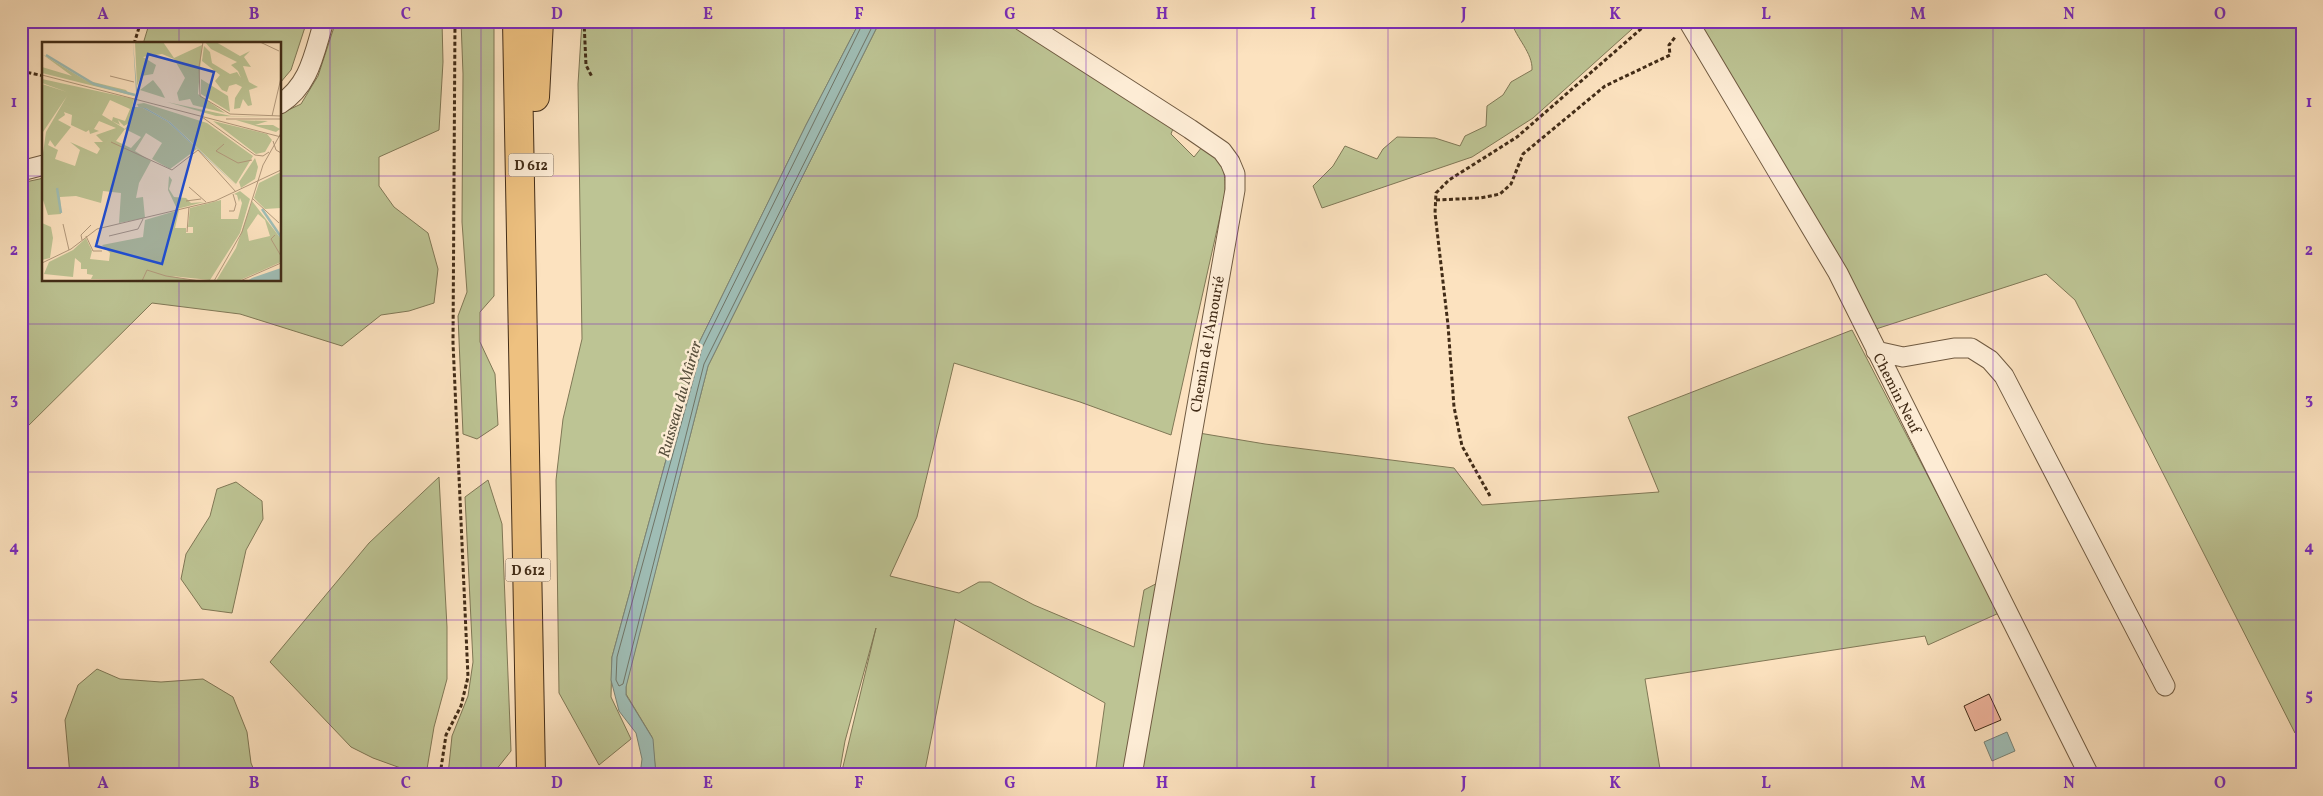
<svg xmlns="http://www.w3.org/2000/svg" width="2323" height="796" font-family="Vollkorn,serif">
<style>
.green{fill:#bdc494;stroke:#807856}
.water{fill:#9fbdb5;stroke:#7a8376}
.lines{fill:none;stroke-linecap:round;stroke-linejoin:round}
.shore{stroke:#707466;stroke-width:1}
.building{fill:#efb49c;stroke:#422c17}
.minor-casing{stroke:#705a41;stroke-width:21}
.highway-casing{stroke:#422c17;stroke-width:30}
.path{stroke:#422c17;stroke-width:3;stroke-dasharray:4 2.5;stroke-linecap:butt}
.minor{stroke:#fdecd5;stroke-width:19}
.highway{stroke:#eec180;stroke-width:28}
.grid{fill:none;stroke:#7b2cbf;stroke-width:1;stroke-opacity:0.55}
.labels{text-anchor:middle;stroke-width:5;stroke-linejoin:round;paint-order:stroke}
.shield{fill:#fdecd5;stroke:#7a6650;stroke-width:1}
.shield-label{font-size:14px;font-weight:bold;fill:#422c17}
.street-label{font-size:15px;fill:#422c17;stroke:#fdecd5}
.water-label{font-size:16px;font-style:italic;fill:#59503e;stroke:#fdecd5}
.inset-river{fill:none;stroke:#9fbdb5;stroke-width:2.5}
.inset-road{fill:none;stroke:#b2997c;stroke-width:1}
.view{fill:#1d4ed8;fill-opacity:0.15;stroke:#1d4ed8;stroke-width:2.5}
.inset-edge{fill:none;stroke:#422c17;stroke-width:2.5}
.neatline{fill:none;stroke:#7b2cbf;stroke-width:2}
.grid-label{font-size:16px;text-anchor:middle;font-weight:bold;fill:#7b2cbf}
</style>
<rect width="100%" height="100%" fill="#fce2bf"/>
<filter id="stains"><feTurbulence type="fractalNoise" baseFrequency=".004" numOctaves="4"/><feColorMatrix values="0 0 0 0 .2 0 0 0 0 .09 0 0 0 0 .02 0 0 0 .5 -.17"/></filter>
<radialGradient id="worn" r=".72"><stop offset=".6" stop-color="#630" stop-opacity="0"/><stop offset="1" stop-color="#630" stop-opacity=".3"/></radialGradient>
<path class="green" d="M150,21h157l-16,49 -11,13v-39h-137z
M336,21h106l1,41 -4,68 -60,27v29l15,21 34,26 10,36 -4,34 -25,8 -28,4 -39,31 -102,-32 -88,-11 -131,130v-250l23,-5v102h236v-166l21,-10 17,-28z
M461,21h33v275l-14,16v30l15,32 3,51 -21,14 -14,-5 -5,-118 9,-24 -5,-70 1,-148z
M582,21h278l-54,104 -109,222 -85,310 -1,40 20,42 -32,26 -40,-72 -3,-213 7,-61 19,-80 -4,-255z
M880,21h132l162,105 -3,8 23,23 8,-10c23,13 23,23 23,47l-54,241 -91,-33 -126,-39 -37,154 -27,59 69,17 20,-11h11l44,23 100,42 10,-57 27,-14 28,-143 66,11 189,24 28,37 177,-13 -31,-75 224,-87 147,283 -71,32 -3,-9 -280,43 16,96h-566l10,-72 -150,-84 -31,156h-83l35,-147 -31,113 -6,34h-183l-4,-38 -26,-43v-9l82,-319z
M1511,21h130l-108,97 -61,39 -150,51 -9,-22 20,-20 12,-20 32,13 6,-10 14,-12 38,1 25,8 5,-10 21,-10 1,-20 16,-11 8,-13 21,-12c1,-17 -16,-32 -21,-49z
M1697,21h605v710l-7,2 -220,-433 -29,-26 -170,55z
M439,477l8,150v52l-13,48 -8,48h-6l-47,-17 -22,-11 -81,-85 99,-119z
M488,480l14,44 9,227 -19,24h-44l4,-39 16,-40 5,-34 -8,-165z
M236,482l26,19 1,18 -17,31 -14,63 -30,-4 -21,-30 5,-25 24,-38 7,-27z
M97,669l23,10 41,3 42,-3 30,18 14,35 4,31 5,12h-186l-5,-55 13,-35z"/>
<path class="water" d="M860,21h20l-172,345 -82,321v8l27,44 3,36h-16l2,-16 -6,-26 -17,-22 -8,-31 1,-23 85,-310 109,-222z
M2007,732l8,19 -23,10 -8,-19z"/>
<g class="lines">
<path class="shore" d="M864,21l-162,327 -85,309 -1,23 3,6 4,-2 81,-320 171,-343"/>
</g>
<path class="building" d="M1989,694l12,26 -26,11 -11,-25z"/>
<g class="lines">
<g class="minor-casing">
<path id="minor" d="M1022,21l168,108 32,22 8,11 5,12v16l-103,585
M1688,21l150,252 251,502
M280,104c30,-19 34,-51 44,-83
M21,171l23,-6
M1876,351l27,6 51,-9h17l19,12 14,16 161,310"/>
</g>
<g class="highway-casing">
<path id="highway" d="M517,21l14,754
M535,97l4,-76"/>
</g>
<path class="path" d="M584,21l2,44 6,12
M134,44l7,-23
M21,71l23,5
M1436,200l44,-2 20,-4 11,-10 12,-30 82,-68 65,-31 -1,-10 7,-9
M1490,496l-28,-50 -8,-39 -6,-82 -13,-112 1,-20 13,-13 68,-43 133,-116
M440,775l6,-40 15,-29 7,-29 -15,-334 2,-322"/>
<use href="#minor" class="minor"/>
<use href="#highway" class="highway"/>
</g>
<path class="grid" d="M179,21v23M330,21v754M481,21v754M632,21v754M784,21v754M935,21v754M1086,21v754M1237,21v754M1388,21v754M1540,21v754M1691,21v754M1842,21v754M1993,21v754M2144,21v754M21,176h23M280,176h2022M179,280v495M21,324h2281M21,472h2281M21,620h2281"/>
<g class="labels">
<g class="shield">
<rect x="508.5" y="153.5" width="45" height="23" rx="4"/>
<rect x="505.5" y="558.5" width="45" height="23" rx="4"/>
</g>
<g class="shield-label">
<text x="531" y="170">D 612</text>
<text x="528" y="575">D 612</text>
</g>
<g class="street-label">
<text transform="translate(1207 344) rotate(-80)" y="5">Chemin de l'Amourié</text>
<text transform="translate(1897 393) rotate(63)" y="5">Chemin Neuf</text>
</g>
<g class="water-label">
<text transform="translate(679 399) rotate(-74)" y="6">Ruisseau du Mûrier</text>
</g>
</g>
<g transform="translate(42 42)">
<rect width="239" height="239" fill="#fce2bf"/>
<path d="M93,0h28l11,16 28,-13 -4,49 27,19 -32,-8 -3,-6 -11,2 -2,-8 8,-15 -11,-19 -12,-5 -19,3 13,8 -3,9 -12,2 -4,10zM163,0h11l24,14 10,-5 -6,6 7,10 -8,-1 6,16 9,5 -9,3 3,15 -4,1 -5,-7 -3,9 -6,1 1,-11 7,-11 -6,-3 -7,2 -2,6 -5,-2 -7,-9 5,-6 -18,-14 2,-15 6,6 2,11 18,11 7,-2 4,6 -3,-7 -7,-6 6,-3 -26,-13zM0,12l43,26 41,10 4,5 -88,-22v-6l30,9zM0,37l92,20 -2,8 11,1 25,14 29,27 -27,20 -18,-10 10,-16 -16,-10 -11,18 16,10 -12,22 -3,15 7,-1 2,21 -26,5 2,-30 -18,-2 -2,12 -25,-7 -16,1 1,17 -13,1 -6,-18v-37l4,-28 21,-36 -24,36 -1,23v-71l25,8 -25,-9zM68,58l20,9 -5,12 -12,-4 -1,4 8,4 -2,-5 6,6 5,-3 -4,6 -23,-14zM22,70l8,3 -1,10 15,7 3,-2 1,4 9,-3 -5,-2 5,-8 17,7 -20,7 7,7h-9l6,7 -3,5 -27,-12 10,8 -5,16 -20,-7 3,-9 -10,-5 2,-5 5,7 16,-20 -13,-7 7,-5zM83,87l16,8 -10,11 -15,-7zM159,37l27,17 2,16 -29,-18zM111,38l8,10 4,8 -25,-8zM125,60l64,14 45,1 -60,-1zM102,61l63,20 46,33 -17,28 -66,-62 -24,-14h-7l-2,-4zM194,78l32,1 -13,4h18l7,4 -4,3zM171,79l54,13 5,6 -7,12 -9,2zM213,116l3,9 -3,12 -14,9 -2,-6zM239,130v36l-16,1 -11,-11 5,-15zM127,134l3,4 -3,9 5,8 12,1 5,5 13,-1 -27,7 -9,-19zM198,149l10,8 -10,34 -30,47 -39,-4 23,5 -103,-2 2,-4 -6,-1v-5h-6v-6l-6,-5 -2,19 -29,-3 5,-12 24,-12 13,-12 6,13 -2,8 19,2 1,-8 -8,-8 41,-8 2,-17 34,-10 -4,18h11v5h7v-6h-5l2,-19 31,-8v19h17l4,-16 -2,-5 -1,4 -2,-7 -3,-1zM210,159l29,38v23l-43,19h-22l20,-33zM216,172l7,6 5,16 -21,5 -2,-11zM0,181l9,4 2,11 -3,20 -8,2z" fill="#bdc494" fill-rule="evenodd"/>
<path d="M91,0l4,48 -3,17 12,1 24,14 70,67 -72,-67 -25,-14h-10l3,-16zM239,226v13h-34l5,-3z" fill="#9fbdb5"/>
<path class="inset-river" d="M4,13l48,29 41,11M15,146l4,25M220,167l19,28"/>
<path class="inset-road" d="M161,0l-4,25 1,29 30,18 51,2M218,0l19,9M0,33l239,62M68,34l24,6M230,74l9,-38M160,75l53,38 8,1 6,-4M184,77h55M231,99l3,9 5,3M69,100l61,28 26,-20 38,42M182,102l-8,7 22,12 14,-3M147,145l17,15M211,157l26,24M144,159l15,-2M187,169h5l2,-7 -3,-10M21,182l6,26M145,190l2,-25M233,193l-4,4 10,17M44,194l7,15h9M67,194l29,-7 5,-10M40,198l-1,-5 10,-10M0,221l29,-14 26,-20 118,-28 66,-31M100,239l5,-11 19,6 34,5M172,239l28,-49 21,-67 18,-32M198,239l41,-18"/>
<path class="view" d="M106,12l66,18 -52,192 -66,-18z"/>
<rect width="239" height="239" class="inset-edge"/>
</g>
<rect width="2323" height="796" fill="none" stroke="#fce2bf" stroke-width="55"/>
<rect x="28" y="28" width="2268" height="740" class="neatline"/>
<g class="grid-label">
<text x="103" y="19">A</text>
<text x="254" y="19">B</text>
<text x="406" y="19">C</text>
<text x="557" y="19">D</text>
<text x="708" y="19">E</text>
<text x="859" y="19">F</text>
<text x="1010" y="19">G</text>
<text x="1162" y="19">H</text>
<text x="1313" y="19">I</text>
<text x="1464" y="19">J</text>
<text x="1615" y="19">K</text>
<text x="1766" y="19">L</text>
<text x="1918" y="19">M</text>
<text x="2069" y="19">N</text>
<text x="2220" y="19">O</text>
<text x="14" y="107">1</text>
<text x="2309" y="107">1</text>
<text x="14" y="255">2</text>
<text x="2309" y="255">2</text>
<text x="14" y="404">3</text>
<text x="2309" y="404">3</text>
<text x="14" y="552">4</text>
<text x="2309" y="552">4</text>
<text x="14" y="700">5</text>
<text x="2309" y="700">5</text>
<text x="103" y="788">A</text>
<text x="254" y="788">B</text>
<text x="406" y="788">C</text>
<text x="557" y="788">D</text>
<text x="708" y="788">E</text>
<text x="859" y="788">F</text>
<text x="1010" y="788">G</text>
<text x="1162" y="788">H</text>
<text x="1313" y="788">I</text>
<text x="1464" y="788">J</text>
<text x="1615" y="788">K</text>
<text x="1766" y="788">L</text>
<text x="1918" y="788">M</text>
<text x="2069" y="788">N</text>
<text x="2220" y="788">O</text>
</g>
<rect width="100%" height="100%" filter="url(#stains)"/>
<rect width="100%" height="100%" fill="url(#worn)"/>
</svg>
